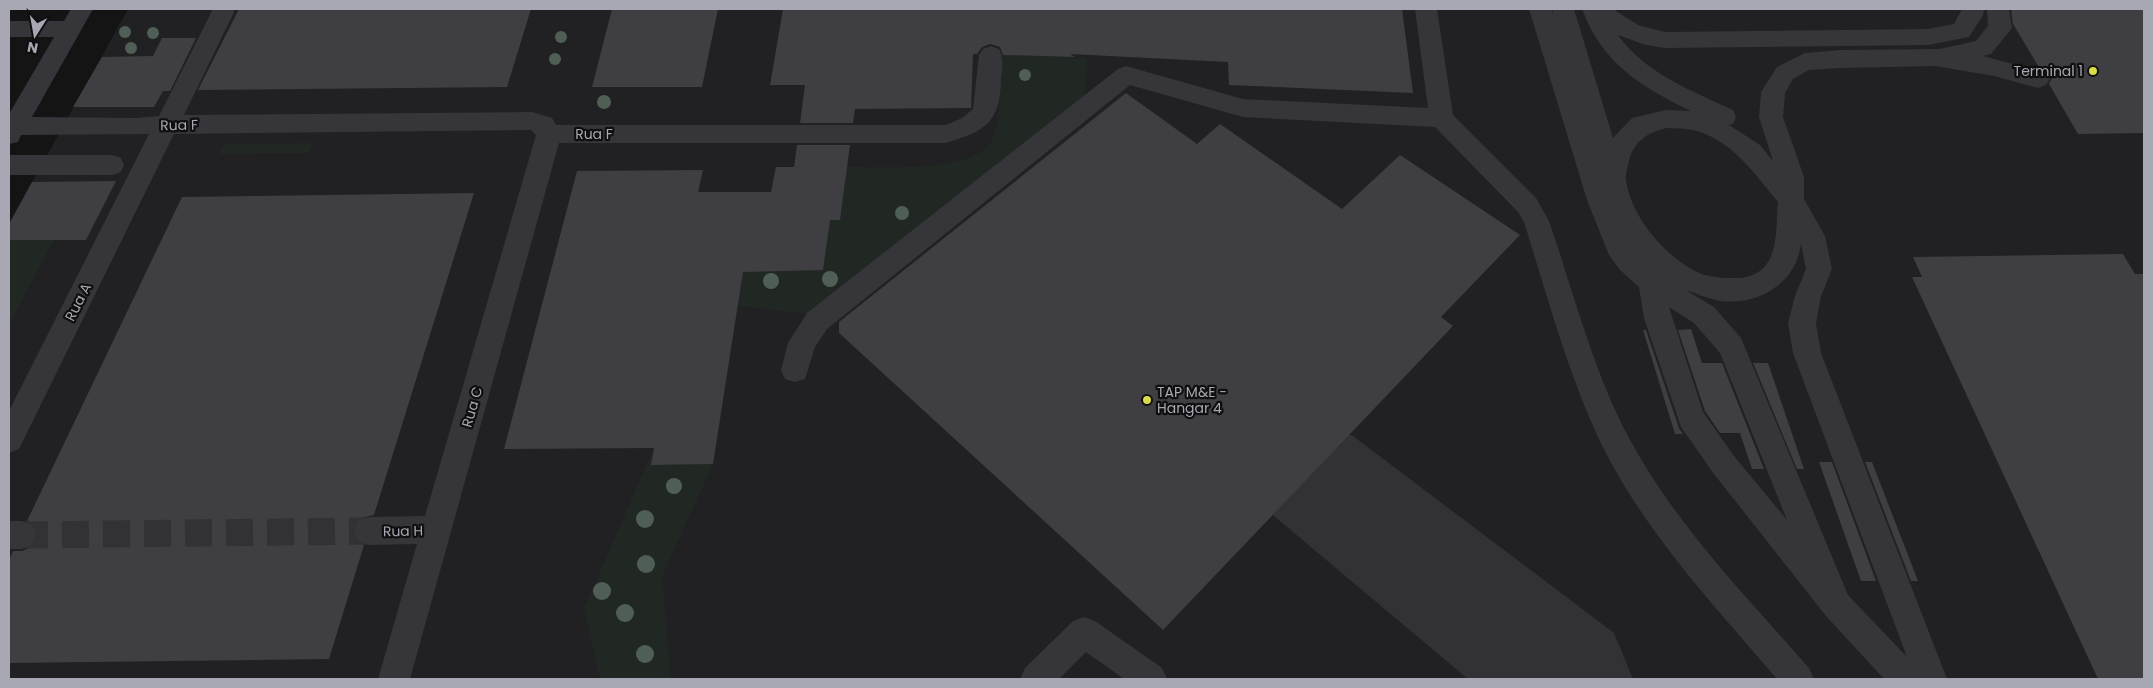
<svg xmlns="http://www.w3.org/2000/svg" width="2153" height="688" font-family="Poppins,sans-serif">
<style>
.built{fill:#212022}
.green{fill:#212824}
.lines{fill:none;stroke-linecap:round;stroke-linejoin:round}
.taxiway{fill:#323236;fill-rule:evenodd}
.building{fill:#3f3e42}
.minor-tunnel{stroke:#323135;stroke-width:27;stroke-dasharray:27 14;stroke-linecap:butt}
.minor{fill:#36353a;fill-rule:evenodd}
.tree{fill:#505f56}
.poi-dot{fill:#dbdb46;stroke:#0f0f10;stroke-width:2}
.labels{text-anchor:middle;stroke-width:4.5;stroke-linejoin:round;paint-order:stroke}
.poi-label{font-size:14px;fill:#a8a7b4;stroke:#0f0f10;text-anchor:end}
.street-label{font-size:14px;fill:#a8a7b4;stroke:#0f0f10}
</style>
<rect width="100%" height="100%" fill="#141415"/>
<path class="built" d="M128,9h2016v670h-2135v-455z"/>
<path class="green" d="M1002,55l85,3 -2,50 -277,206 -70,-8 5,-34 87,-52h10l7,-53c35,-1 121,7 144,-25 9,-13 9,-69 11,-87z
M313,143l-4,10 -90,1 5,-10z
M9,240h45l-45,85z
M654,448l-2,17 61,-1 -51,113 9,102h-71l-16,-71z"/>
<g class="lines">
<path class="taxiway" d="M1311,420l42,16 261,197 19,46h-165l-199,-167 -17,-38 17,-38z"/>
</g>
<path class="building" d="M239,9h292l-24,78 -309,3z
M612,9h106l-16,78h-110z
M783,9h619l11,84 -184,-8 -1,-23 -158,-8 5,3 -72,-2 -3,-8 -10,-3 -8,3 -5,7h-4l-2,54 -116,1 -2,14h-53l5,-38h-35z
M2011,9h133v124l-66,1 -29,-50 3,-6 -4,-6 -8,-3 -27,-45z
M162,38h34l-26,53h-7l-9,16h-81l29,-50 51,-1z
M1126,93l71,51 23,-20 122,85 58,-54 120,80 -79,82 12,9 -290,304 -324,-297v-11z
M797,145h53l-10,75h-10l-7,50 -80,2 -30,192 -62,1 3,-17 -150,1 73,-278 126,-1 -5,22h73l5,-25h18z
M116,181l-30,59h-77v-16l23,-42z
M474,193l-100,322 -17,4 -5,11 4,12 8,3 -35,114 -320,4v-103l4,-9h9l12,-5 4,-12 -4,-10 -7,-3 155,-324z
M2123,254l12,20h9v405h-46l-186,-402h10l-9,-20z
M1691,329l11,34h20l42,106h-12l-12,-36h-20l-15,-22 -27,-81z
M1643,330h3l33,98 4,6h-8z
M1753,363h15l36,106h-7z
M1819,462h13l44,119h-15z
M1865,462h7l46,119h-7z"/>
<g class="lines">
<path class="minor-tunnel" d="M21,535l348,-4"/>
<path class="minor" d="M71,9h22l-61,108 105,1 22,-2 54,-107h20l1,3 -50,103 348,-3 20,6 4,7h390l16,-7 11,-9 6,-54 4,-6 8,-3 8,3c5,9 3,20 2,31 -1,43 -16,51 -55,63h-387l-149,536h-32l39,-135 -48,1 -11,-4 -4,-10 4,-10 11,-4 56,-1 111,-381 -5,-5 -357,4 -155,315 -10,4v-42l140,-277 -128,1 -3,7 -9,2v-30l45,-77h-45v-16h55z
M1415,9h22l16,106 83,83 13,23c24,70 45,152 80,217 46,86 116,157 180,230l5,11h-37c-60,-70 -125,-139 -169,-222 -38,-74 -59,-156 -84,-235l-6,-10 -83,-85 -192,-10 -113,-32 -303,244 -12,18 -10,32 -10,3 -10,-3 -4,-9 7,-27 19,-30 311,-244 8,-3 117,33 185,9z
M1529,9h22l2,6 -1,-6h22l39,129 19,-20 34,-8 25,1c-50,-24 -89,-48 -109,-102h31l25,16 27,7 263,-3 26,-5 8,-15h22l-1,6 -14,22 -41,8 -263,3 -19,-3 -28,-10c27,38 74,56 115,75l3,7 -3,7 -4,1 31,20 13,16 -14,-44 2,-25 16,-25 28,-14 35,-3 100,-1 36,-8 12,-15 -1,-17h22l3,19 -21,26 -8,2 63,17 4,6 -4,6 -8,3 -44,-12 -59,-10 -95,2 -31,2 -16,9 -8,14 -2,24 21,60v22l21,37 7,33 -11,27 -5,27 5,30 126,326h-63l-58,-63 -112,-142 -33,-47 -37,-109 -5,-31 -19,-17 -11,-15 -22,-55zM1666,128c9,1 19,0 27,2 38,9 62,44 85,72 -2,19 0,44 -10,60 -7,12 -22,17 -36,16 -12,0 -26,-1 -37,-7 -32,-17 -64,-55 -69,-91 -1,-6 2,-13 3,-19 5,-20 18,-28 37,-33zM1801,243l5,26 -11,27 -7,27 5,30 114,304 -59,-62 -107,-257 -27,-31 -28,-17c10,3 20,8 30,10 38,8 81,-15 85,-57zM1669,307l25,16 26,30 67,167 -53,-64 -31,-44z
M9,155h103l9,3 3,7 -3,7 -9,3h-103z
M9,521h12l11,4 4,10 -4,10 -11,4h-12z
M1084,617l11,4 67,47 5,11h-43l-38,-27 -27,27h-39l5,-11 48,-47z"/>
</g>
<g class="tree">
<circle cx="125" cy="32" r="6"/>
<circle cx="153" cy="33" r="6"/>
<circle cx="561" cy="37" r="6"/>
<circle cx="131" cy="48" r="6"/>
<circle cx="555" cy="59" r="6"/>
<circle cx="1025" cy="75" r="6"/>
<circle cx="604" cy="102" r="7"/>
<circle cx="902" cy="213" r="7"/>
<circle cx="830" cy="279" r="8"/>
<circle cx="771" cy="281" r="8"/>
<circle cx="674" cy="486" r="8"/>
<circle cx="645" cy="519" r="9"/>
<circle cx="646" cy="564" r="9"/>
<circle cx="602" cy="591" r="9"/>
<circle cx="625" cy="613" r="9"/>
<circle cx="645" cy="654" r="9"/>
</g>
<g class="poi-dot">
<circle cx="2093" cy="71" r="5"/>
<circle cx="1147" cy="400" r="5"/>
</g>
<g class="labels">
<g class="poi-label">
<text x="2083" y="76">Terminal 1</text>
<text x="1157" y="397" text-anchor="start">TAP M&amp;E -<tspan x="1157" dy="16">Hangar 4</tspan></text>
</g>
<g class="street-label">
<text transform="translate(179 125) rotate(-1)" y="5">Rua F</text>
<text x="594" y="139">Rua F</text>
<text transform="translate(78 302) rotate(-63)" y="5">Rua A</text>
<text transform="translate(472 407) rotate(-74)" y="5">Rua C</text>
<text transform="translate(403 531) rotate(-1)" y="5">Rua H</text>
</g>
</g>
<rect width="2153" height="688" fill="none" stroke="#a8a7b4" stroke-width="20"/>
<g transform="translate(35 35) rotate(191)" stroke="#0f0f10" stroke-width="4" paint-order="stroke">
<path d="M0-4L9 19L0 12L-9 19Z" fill="#a8a7b4"/>
<text y="-8" font-size="14" font-weight="bold" text-anchor="middle" fill="#a8a7b4">N</text>
</g>
</svg>
